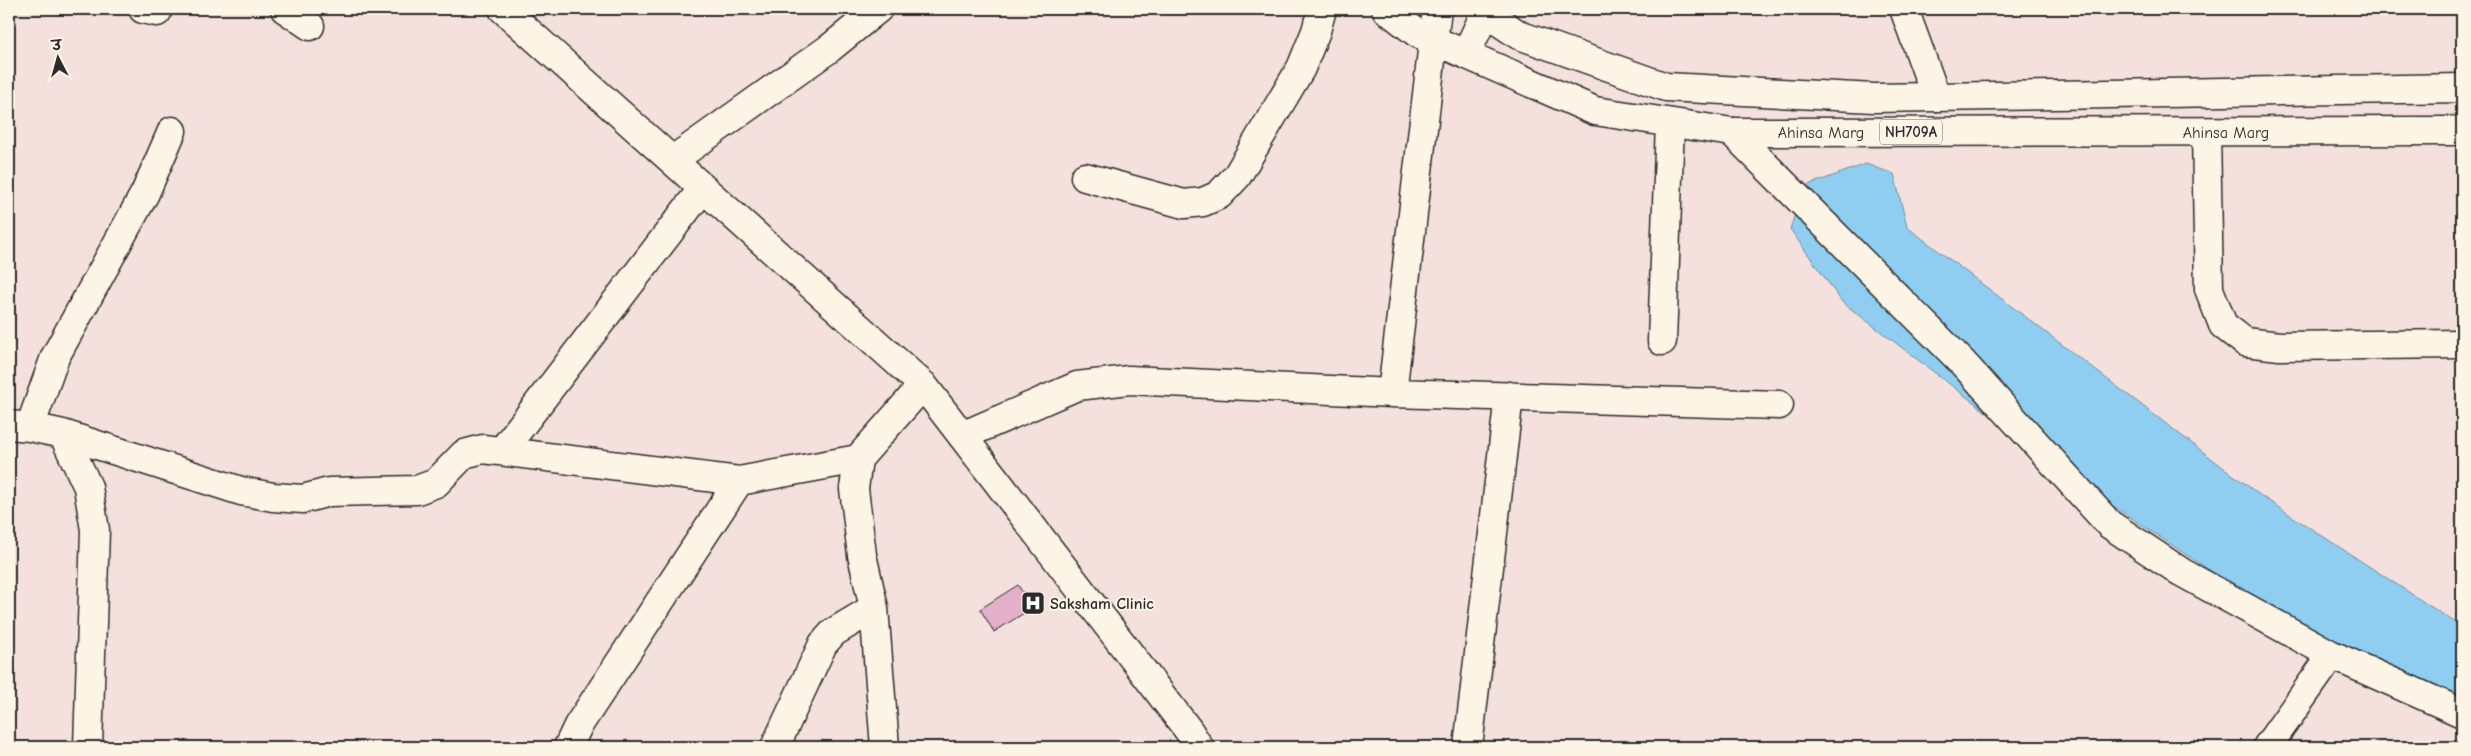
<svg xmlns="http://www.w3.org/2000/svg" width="2471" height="756" font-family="'Comic Neue','Playpen Sans Deva',sans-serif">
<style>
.water{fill:#90cef1;stroke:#688da2}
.building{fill:#e3afc9;stroke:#2b2b2b}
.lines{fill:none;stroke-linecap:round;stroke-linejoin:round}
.minor-casing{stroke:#2b2b2b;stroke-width:31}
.highway-casing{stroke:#2b2b2b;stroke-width:31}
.minor{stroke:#fcf5e5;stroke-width:28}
.highway{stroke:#fcf5e5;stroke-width:28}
.labels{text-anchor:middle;stroke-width:4;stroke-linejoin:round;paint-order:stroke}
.shield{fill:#fcf5e5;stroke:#6a6863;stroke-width:1}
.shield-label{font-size:15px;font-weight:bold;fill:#2b2b2b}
.street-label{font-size:16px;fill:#2b2b2b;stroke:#fcf5e5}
.poi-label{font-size:16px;font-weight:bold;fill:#2b2b2b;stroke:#fcf5e5;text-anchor:start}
</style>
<rect width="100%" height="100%" fill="#f4e0dd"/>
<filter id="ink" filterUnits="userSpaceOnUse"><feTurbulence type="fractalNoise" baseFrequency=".02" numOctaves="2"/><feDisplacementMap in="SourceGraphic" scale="10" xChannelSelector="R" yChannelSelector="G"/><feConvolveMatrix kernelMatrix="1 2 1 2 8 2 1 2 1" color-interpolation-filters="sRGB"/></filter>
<g filter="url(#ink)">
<path class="water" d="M1866,164l28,10 13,53 354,269 201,131v99l-42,-16 -334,-222 -244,-186 -52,-73 15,-43z"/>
<path class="building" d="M1018,585l14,23 -38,24 -14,-23z"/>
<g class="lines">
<g class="minor-casing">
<path id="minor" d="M143,9l14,3
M285,9l25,17
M503,9l420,376 266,346 10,16
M1904,9l32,88
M1466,54l21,-45
M1732,132l230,230 147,162 72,48 151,83 130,58
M2206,133l3,156 14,36 22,17 35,4 182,-2
M673,160l157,-112 48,-39
M1085,177l99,27 19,-2 16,-7 18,-19 64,-108 15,-37 6,-22
M1662,341l8,-218
M1392,393l45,-384
M9,425l21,2 33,7 178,57 32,6 30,2 26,-7 88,-2 19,-7 28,-29 19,-5 256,32 119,-22
M30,427l25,-70 90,-164 27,-62
M63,434l25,53 7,43 -7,217
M962,436l115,-50 52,-6 263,13 387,12
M502,451l201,-263
M568,747l10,-21 161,-245
M775,747l48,-103 11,-12 40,-24
M885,747l-11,-139 -12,-53 -8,-66 4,-30 65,-74
M1468,747l41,-351
M2267,747l65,-92"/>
</g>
<g class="highway-casing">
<path id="highway" d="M1386,9l31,24 178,78 137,21 730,-1
M1480,9l39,26 147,52 208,11 588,-10"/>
</g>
<use href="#minor" class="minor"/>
<use href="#highway" class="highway"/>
</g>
</g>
<defs>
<g id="hospital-square" transform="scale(1.25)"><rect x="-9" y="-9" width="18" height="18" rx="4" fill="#2b2b2b" stroke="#fcf5e5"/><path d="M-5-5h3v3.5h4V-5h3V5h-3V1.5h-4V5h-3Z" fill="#fff"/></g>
</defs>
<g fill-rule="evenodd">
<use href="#hospital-square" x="1033" y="603"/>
</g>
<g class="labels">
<rect class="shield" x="1880" y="119.5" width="62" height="25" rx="4"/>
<g class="shield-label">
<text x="1911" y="137">NH709A</text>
</g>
<g class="street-label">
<text x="1821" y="138">Ahinsa Marg</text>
<text x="2226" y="138">Ahinsa Marg</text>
</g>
<g class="poi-label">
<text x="1050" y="609">Saksham Clinic</text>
</g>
</g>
<rect width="2471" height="756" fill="none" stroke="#fcf5e5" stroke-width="30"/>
<rect x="15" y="15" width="2441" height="726" fill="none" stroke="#2b2b2b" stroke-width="2" filter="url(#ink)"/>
<g transform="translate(58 58) rotate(354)" stroke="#fcf5e5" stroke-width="4" paint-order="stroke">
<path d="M0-4L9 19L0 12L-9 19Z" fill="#2b2b2b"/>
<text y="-8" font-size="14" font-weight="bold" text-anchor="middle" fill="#2b2b2b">उ</text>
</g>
</svg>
